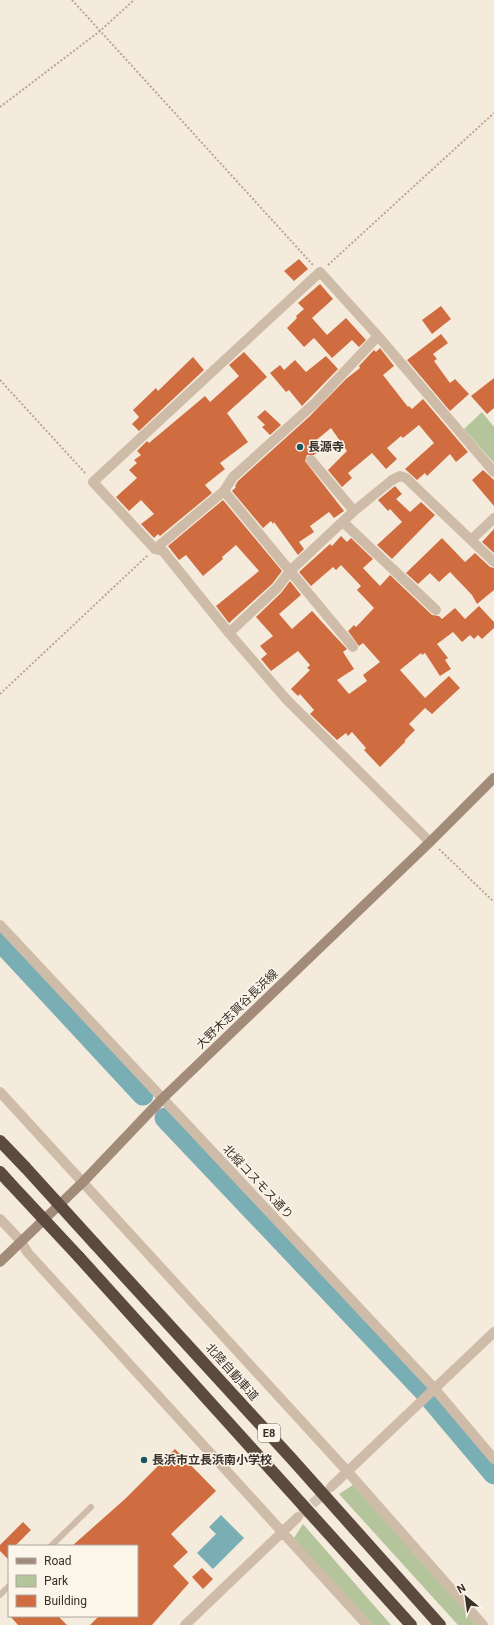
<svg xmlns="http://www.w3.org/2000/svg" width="494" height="1625" font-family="Roboto,'Noto Sans JP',sans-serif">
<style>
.green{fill:#b4c59b}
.water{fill:#79aeb4}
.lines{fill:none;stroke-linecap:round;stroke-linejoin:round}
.river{stroke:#79aeb4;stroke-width:21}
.building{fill:#d06d40}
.street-tunnel{stroke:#d0c5b9;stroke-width:10;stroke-dasharray:10 5;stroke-linecap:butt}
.path{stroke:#baa692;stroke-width:2;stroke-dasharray:2 2;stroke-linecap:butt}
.lane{stroke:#cebca8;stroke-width:6}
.street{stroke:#cebca8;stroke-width:10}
.secondary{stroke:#a28b79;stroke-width:10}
.highway{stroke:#5c4a3f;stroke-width:12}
.highway-bridge{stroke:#5c4a3f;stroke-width:12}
.poi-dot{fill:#1a5660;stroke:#fbf5ea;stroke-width:1.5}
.labels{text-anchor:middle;stroke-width:3;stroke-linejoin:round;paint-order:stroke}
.shield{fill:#fbf5ea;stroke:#746a63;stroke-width:1}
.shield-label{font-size:11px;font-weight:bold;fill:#3a2f29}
.poi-label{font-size:12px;font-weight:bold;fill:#3a2f29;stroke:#fbf5ea;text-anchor:start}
.street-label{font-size:12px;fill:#3a2f29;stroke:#fbf5ea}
</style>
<rect width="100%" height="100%" fill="#f5ebdd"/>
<path class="green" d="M482,412l12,15v36l-30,-34z
M353,1485l125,140h-20l-119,-131z
M303,1524l88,101h-22l-75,-87z"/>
<path class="water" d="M221,1515l23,23 -31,31 -16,-16 19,-19 -7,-7z"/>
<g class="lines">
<path class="river" d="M0,941l143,154
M165,1118l259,273 70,83"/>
</g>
<path class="building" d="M299,259l9,10 -14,12 -10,-10z
M320,284l13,15 -21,19 15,17 19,-17 20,22 -7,7 -7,-7 -20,18 -18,-20 -10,9 -17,-19 10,-10 -1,-2 8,-7 -6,-6z
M441,306l10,13 -19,15 -10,-14z
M441,334l7,9 -15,11 4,5 -3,2 16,22 5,-4 14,15 -19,17 -43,-51z
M380,348l14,18 -11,9 25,32 1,-1 3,3 11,-10 45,53 -12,10 -6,-8 -23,22 -2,-3 -8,7 -12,-11 29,-26 -15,-18 -16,13 -2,-2 -14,12 10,11 -11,10 -14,-16 -24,20 4,5 -10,9 -14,-17 19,-19 -16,-23 -17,14 7,7 -7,6h-7l-2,6 39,50 -10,7 -5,-6 -19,14 4,6 -15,10 5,7 -6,6 -24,-33 -1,2 -2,-3 -8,7 -31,-37 4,-4 -1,-1 3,-5 72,-65 36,-37 14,-11 -1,-2 15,-16 2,2z
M244,352l23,25 -40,36 21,29 -28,21 5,6 -20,16 7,8 -52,43 -2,-2 -4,4 -13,-14 13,-10 -13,-14 -12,11 -13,-14 21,-19 -8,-8 8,-7 -3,-3 7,-5 -4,-4 10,-10 2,2 56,-47 5,6 29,-26 -10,-11z
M326,356l12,13 -36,37 -13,-16 -3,2 -16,-19 10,-8 4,5 11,-10 11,12z
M193,357l11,13 -65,61 -7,-7 7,-7 -6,-7 23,-22 2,3z
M494,378v30l-7,6 -16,-18z
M265,410l16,15 -11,10 -8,-8 3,-2 -8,-8z
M483,470l11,10v26l-22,-26z
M395,486l7,8 -6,5 14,13 11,-10 14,13 -43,44 -15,-14 25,-23 -12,-13 -2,2 -10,-11z
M223,500l59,71 -10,13 -43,39 -13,-17 43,-35 -23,-26 -14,12 1,2 -20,17 -17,-21 -7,5 -11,-14z
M494,529v24l-12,-11z
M341,536l6,6 4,-4 22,21 -10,9 17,18 10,-11 42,40 7,1 3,3 13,-11 10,11 14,-13 15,16v6l-12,11 -4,-4 -4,4 -4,-4 -8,7 -9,-10 -16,12 11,14 -3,2 6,9 -11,7 -15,-23 -3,2 -1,-2 -21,17 25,28 24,-22 11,12 -28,26 -7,-6 -16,16 6,6 -10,10v2l-25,25 -16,-17 2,-2 -14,-16 -4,4 -2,-3 -9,7 -27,-26 4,-4 -14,-16 -2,2 -7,-7 19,-19 -3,-2 3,-3 -12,-14 -27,20 -10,-12 6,-5 -7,-8 13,-10 -17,-19 25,-24 9,-12 11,14 -22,19 13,15 20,-18 21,23 14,15 -4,3 11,17 -17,11 12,14 18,-13 -4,-6 17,-13 -17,-19 -4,3 -11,-15 6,-6 2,2 18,-19 -17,-18 4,-4 -20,-21 -5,5 -3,-3 -22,19 -12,-14 31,-28 2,2z
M442,538l23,24 10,-9 15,14 4,1v22l-17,14 -5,-9 -22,-23 -11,10 -9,-9 -12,11 -12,-11z
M175,1449l41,42 -45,43 17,18 -15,14 16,17 -37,42h-62l9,-9h38v-70h-65l53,-47z
M23,1522l8,8 -16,16h-6v14l-9,-9v-6z
M202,1568l11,11 -10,10 -11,-12z
M10,1616h48l9,9h-49z"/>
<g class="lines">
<path class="street-tunnel" d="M301,1514l27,-24"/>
<path class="path" d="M72,0l241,265
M0,107l100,-76 34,-31
M328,265l166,-152
M0,380l86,94
M0,694l148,-139
M439,849l55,53"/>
<path class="lane" d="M51,1546l40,-39
M0,1595l9,-9"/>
<path class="street" d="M378,336l116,136
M311,460l43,51
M224,491l66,80 64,-60 38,-31 8,-4 6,2 88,84
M343,522l93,88
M471,540l23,-22
M155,549l69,-58 9,-14 82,-74 63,-67 -58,-64 -227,210 62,67 8,2 66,82 58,67 143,142
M229,633l48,-45 13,-17 63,76
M0,925l434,463 60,71
M0,1092l348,380 135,153
M0,1219l19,20 9,14 339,372
M331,1487l163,-155
M185,1625l113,-108"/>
<path class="secondary" d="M0,1262l83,-80 79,-83 268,-257 64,-64"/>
<path class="highway" d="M0,1141l25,26
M0,1172l9,10
M95,1244l196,214 149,167
M79,1257l332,368"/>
<path class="highway-bridge" d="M25,1167l70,77
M9,1182l70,75"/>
</g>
<g class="poi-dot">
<circle cx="300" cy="447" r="4"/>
<circle cx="144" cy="1460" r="4"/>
</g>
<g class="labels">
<rect class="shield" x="258" y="1424" width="22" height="18" rx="3"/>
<g class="shield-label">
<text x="269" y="1437">E8</text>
</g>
<g class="poi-label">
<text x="308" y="451">長源寺</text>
<text x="152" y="1464">長浜市立長浜南小学校</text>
</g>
<g class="street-label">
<text transform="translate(237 1009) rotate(-44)" y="4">大野木志賀谷長浜線</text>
<text transform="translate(258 1182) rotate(47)" y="4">北縦コスモス通り</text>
<text transform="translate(232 1372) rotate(48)" y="4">北陸自動車道</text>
</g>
</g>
<rect x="8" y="1545" width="130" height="72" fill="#fbf5ea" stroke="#aea69d"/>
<rect x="16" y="1558" width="20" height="6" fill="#a28b79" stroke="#aea69d"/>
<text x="44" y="1565" font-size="12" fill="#3a2f29">Road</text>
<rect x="16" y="1575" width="20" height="12" fill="#b4c59b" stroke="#aea69d"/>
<text x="44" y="1585" font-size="12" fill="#3a2f29">Park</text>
<rect x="16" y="1595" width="20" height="12" fill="#d06d40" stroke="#aea69d"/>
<text x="44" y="1605" font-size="12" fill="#3a2f29">Building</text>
<g transform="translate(466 1597) rotate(331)" stroke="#fbf5ea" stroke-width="3" paint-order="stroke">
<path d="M0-3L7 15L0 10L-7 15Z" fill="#3a2f29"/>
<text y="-6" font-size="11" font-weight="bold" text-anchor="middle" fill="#3a2f29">N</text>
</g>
</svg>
